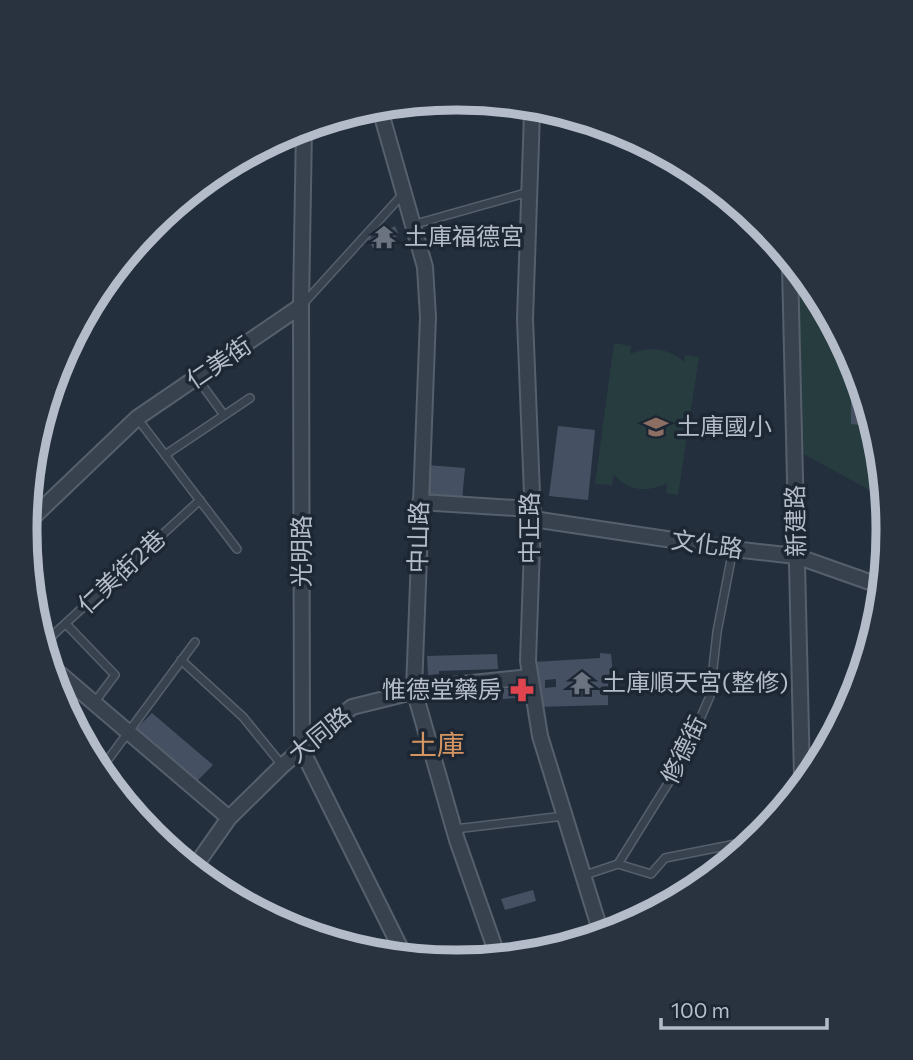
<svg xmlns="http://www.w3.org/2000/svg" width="913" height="1060" font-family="Commissioner,'Noto Sans TC',sans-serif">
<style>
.green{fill:#263c3f}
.building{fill:#455162;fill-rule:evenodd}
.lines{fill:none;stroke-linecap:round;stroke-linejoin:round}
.service-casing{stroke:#565f6c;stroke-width:10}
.minor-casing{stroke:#565f6c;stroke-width:18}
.service{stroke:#38414e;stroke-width:7}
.minor{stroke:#38414e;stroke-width:14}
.labels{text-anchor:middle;stroke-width:7;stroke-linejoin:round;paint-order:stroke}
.poi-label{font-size:24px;fill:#b4bcc9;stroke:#1d2633;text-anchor:start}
.street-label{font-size:24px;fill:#b4bcc9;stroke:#1d2633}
.quarter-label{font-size:28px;fill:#d59563;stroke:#1d2633}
.rim{fill:none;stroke:#b4bcc9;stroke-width:9}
</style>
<rect width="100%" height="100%" fill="#242f3e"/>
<path class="green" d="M799,280l57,85 26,132 -80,-44z
M614,343l17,3 -1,8c19,-8 39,-6 54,8l1,-7 14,2 -21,138 -12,-2 1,-10c-20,10 -38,8 -53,-8l-2,10 -17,-1z"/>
<path class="building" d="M395,226l4,9 -26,13 -5,-9z
M861,391l7,35 -17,-2v-26z
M558,426l37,4 -7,70 -39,-4z
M427,465l38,3 -3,32 -34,-2z
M600,653l11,1 2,22h-5v29l-72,2 -2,-45 66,-4zM556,679v8l-11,1v-8z
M497,654l1,15 -59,2v3l-11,1 -1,-19z
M497,686l1,10 -74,6 -1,-11z
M503,689h11l1,9 -12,1z
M152,713l61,52 -19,19 -60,-53z
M533,890l3,11 -31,9 -4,-11z"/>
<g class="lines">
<g class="service-casing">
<path id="service" d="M412,225l117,-33
M303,304l100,-110
M197,378l27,37
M137,418l100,131
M165,455l85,-57
M66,624l49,51 -21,28
M47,645l7,-11 146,-134
M181,660l62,57 39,48
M104,765l91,-123
M455,829l109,-13
M618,864l33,10 14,-16 91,-18
M585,875l33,-11 64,-103 28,-65 7,-64 16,-83"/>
</g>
<g class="minor-casing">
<path id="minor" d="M381,113l44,154 3,50 -14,373 43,150 40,114
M532,113l-7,206 8,200 -5,142 12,75 61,197
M304,128l-3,178 1,444 100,201
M790,266l12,510
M420,502l111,7
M533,519l200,30 63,7 82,29
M26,524l111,-106 164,-112
M52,667l177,151
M196,865l33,-47 54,-53 69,-58 81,-20 97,-10"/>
</g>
<use href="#service" class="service"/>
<use href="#minor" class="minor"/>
</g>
<defs>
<g id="temple-bare" transform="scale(1.89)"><path d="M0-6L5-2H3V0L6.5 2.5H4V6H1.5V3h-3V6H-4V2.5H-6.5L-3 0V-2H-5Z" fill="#6b7280" stroke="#1d2633" stroke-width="2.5" paint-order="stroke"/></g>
<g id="school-bare" transform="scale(1.89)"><path d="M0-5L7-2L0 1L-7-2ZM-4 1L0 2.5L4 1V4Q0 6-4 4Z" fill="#8d6e63" stroke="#1d2633" stroke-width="2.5" paint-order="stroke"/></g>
<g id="pharmacy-bare" transform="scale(1.89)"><path d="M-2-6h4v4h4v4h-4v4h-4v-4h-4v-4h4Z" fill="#e0444e" stroke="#1d2633" stroke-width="2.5" paint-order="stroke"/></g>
</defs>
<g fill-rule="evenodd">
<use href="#temple-bare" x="384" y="237"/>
<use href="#school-bare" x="656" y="427"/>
<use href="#temple-bare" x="582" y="683"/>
<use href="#pharmacy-bare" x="522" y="690"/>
</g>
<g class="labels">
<g class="poi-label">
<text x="404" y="245">土庫福德宮</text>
<text x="676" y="435">土庫國小</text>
<text x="602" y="691">土庫順天宮(整修)</text>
<text x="502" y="698" text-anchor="end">惟德堂藥房</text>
</g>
<g class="street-label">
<text transform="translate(219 363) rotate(-34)" y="8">仁美街</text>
<text transform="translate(796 521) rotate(-91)" y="8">新建路</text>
<text transform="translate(530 528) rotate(-90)" y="8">中正路</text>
<text transform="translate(419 537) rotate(-89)" y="8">中山路</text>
<text transform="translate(707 545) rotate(8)" y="8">文化路</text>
<text transform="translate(302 551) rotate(-90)" y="8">光明路</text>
<text transform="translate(122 572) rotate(-43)" y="8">仁美街2巷</text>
<text transform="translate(320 735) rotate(-39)" y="8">大同路</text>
<text transform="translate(684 750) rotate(-64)" y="8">修德街</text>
</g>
<g class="quarter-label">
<text x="437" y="755">土庫</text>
</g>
</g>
<path d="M0 0H913V1060H0ZM456 110H457A419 419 0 0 1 876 529V531A419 419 0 0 1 457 950H456A419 419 0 0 1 37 531V529A419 419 0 0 1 456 110Z" fill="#29323f" fill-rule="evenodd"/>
<path class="rim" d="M456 110H457A419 419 0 0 1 876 529V531A419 419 0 0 1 457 950H456A419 419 0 0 1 37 531V529A419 419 0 0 1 456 110Z"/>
<path d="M661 1018v10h166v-10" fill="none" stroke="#b4bcc9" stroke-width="3.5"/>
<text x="671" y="1018" font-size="21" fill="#b4bcc9" stroke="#1d2633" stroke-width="5" paint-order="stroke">100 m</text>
</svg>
